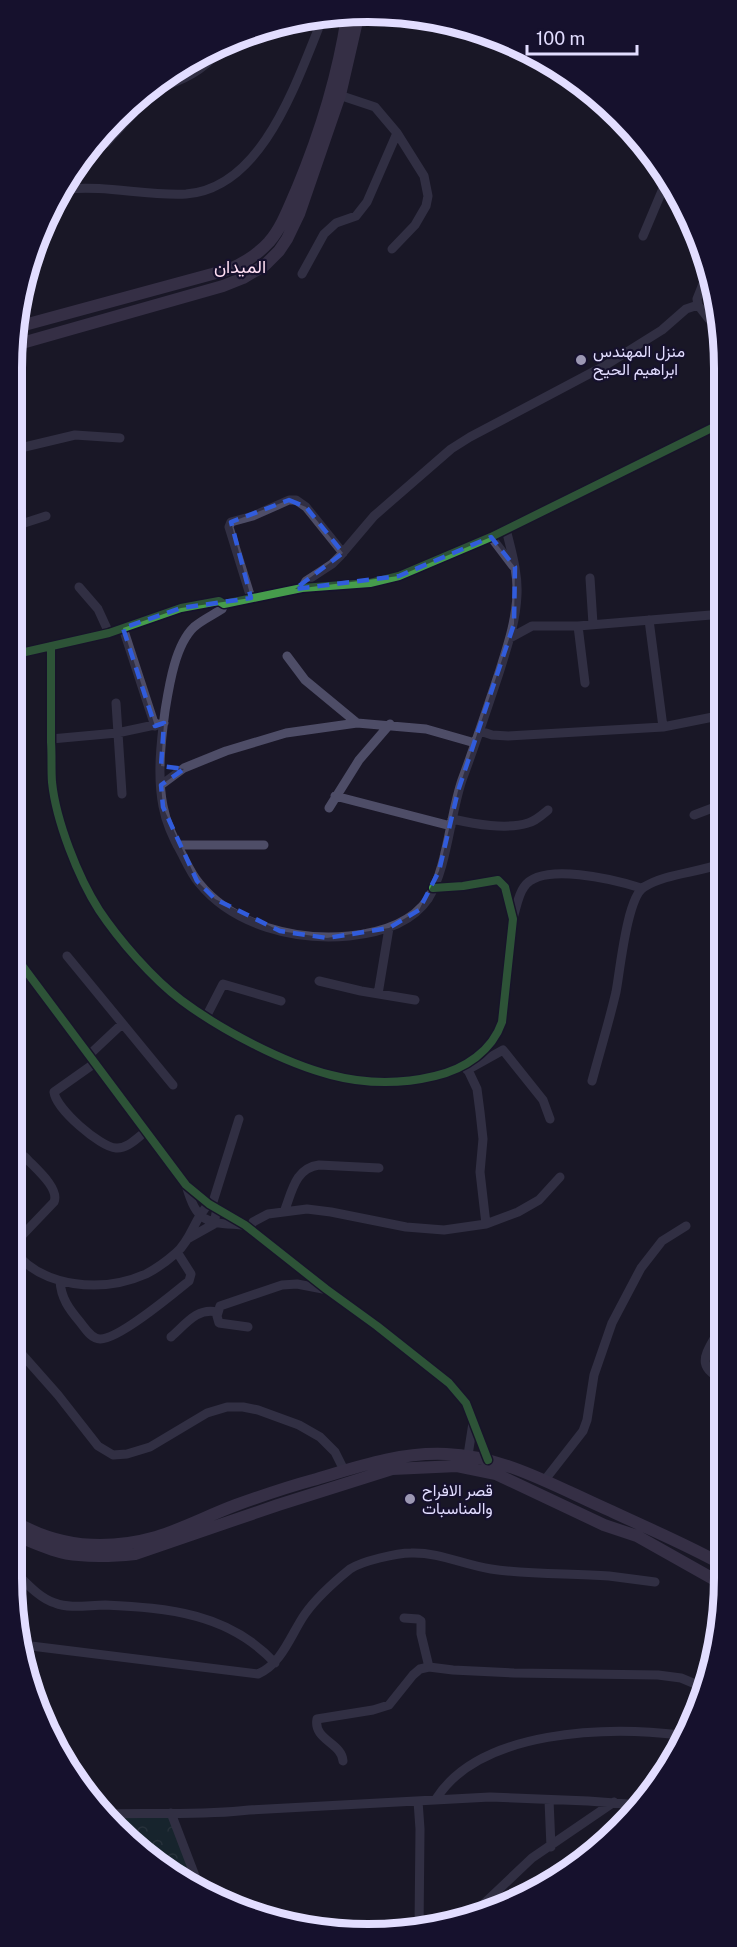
<svg xmlns="http://www.w3.org/2000/svg" width="737" height="1947" font-family="'Public Sans',Vazirmatn,sans-serif">
<style>
.park{fill:url(#park-crowns)}
.lines{fill:none;stroke-linecap:round;stroke-linejoin:round}
.minor{stroke:#4e4d67;stroke-width:9}
.major{stroke:#574d6c;stroke-width:12}
.cycleway-casing{stroke:#16112d;stroke-width:11}
.cycleway{stroke:#469c4c;stroke-width:8}
.marked{fill:none;stroke:#315cdc;stroke-width:4.5;stroke-dasharray:12 8;stroke-linejoin:round}
.poi-dot{fill:#9c98b3;stroke:#16112d;stroke-width:2}
.labels{text-anchor:middle;stroke-width:4.5;stroke-linejoin:round;paint-order:stroke}
.poi-label{font-size:16px;fill:#e2ddff;stroke:#16112d;text-anchor:start}
.neighbourhood-label{font-size:18px;fill:#ffdff3;stroke:#16112d}
.rim{fill:none;stroke:#e2ddff;stroke-width:8}
</style>
<defs>
<pattern id="park-crowns" width="20" height="18" patternUnits="userSpaceOnUse" patternTransform="scale(1.5)"><rect width="20" height="18" fill="#153335"/><path d="M2 6a3 3 0 1 1 6 0M12 15a3 3 0 1 1 6 0" fill="none" stroke="#375053"/></pattern>
</defs>
<rect width="100%" height="100%" fill="#1a1727"/>
<path class="park" d="M171,1813l26,68 -11,3 -84,-70z"/>
<g class="lines">
<path class="minor" d="M158,88c26,-8 44,-17 62,-38
M336,94l39,13 22,26 27,43 4,20 -2,10 -11,19 -23,24
M87,150l19,-7 46,-50
M67,189c40,-4 79,7 119,5 79,-6 112,-118 138,-179
M643,236l24,-57
M302,274l22,-40 12,-11 20,-7 11,-14 30,-69
M698,305l24,31
M722,445l-4,45 4,33
M12,450l63,-15 45,3
M12,527l34,-11
M491,537l22,29
M590,578l3,46
M79,587l19,22 11,24
M302,588l4,-7 26,-17 8,-8 34,-40 77,-67 19,-12 136,-72 56,-35 24,-21 12,-4 -1,-6 10,-25
M251,598l-22,-71 2,-5 22,-6 36,-16h7l10,7 37,46
M224,604l-2,5c-9,6 -20,11 -28,18 -19,18 -25,59 -29,84 -4,30 -8,65 -2,95 3,16 11,34 19,48 5,10 10,21 17,29 35,43 97,58 150,53 29,-3 62,-12 79,-37 19,-30 22,-84 34,-119 13,-35 25,-71 37,-107 8,-26 17,-51 18,-79 1,-22 -6,-44 -11,-65
M649,620l14,107
M578,626l7,57
M123,628l32,98
M510,638l22,-12h46l145,-12
M51,646c0,32 0,64 0,96 1,13 0,27 1,40 4,39 26,95 47,128 20,30 53,68 82,90 40,30 103,63 150,75 34,9 71,9 104,1 30,-7 57,-25 67,-54l11,-103 -8,-32 -7,-7 -35,6 -30,2
M12,655l97,-22 72,-25 38,-7 5,3 78,-16 68,-5 29,-7 92,-39 231,-114
M287,656l18,24 52,43
M116,703l6,91
M480,731l12,4 16,1 155,-9 60,-12
M51,739l66,-6 47,-10
M161,785l23,-17 42,-17 60,-18 71,-10 69,6 49,14
M335,796l116,30
M329,808l30,-48 31,-36
M694,815l29,-11
M452,819c23,5 54,11 76,4 8,-2 14,-8 20,-13
M177,845h87
M513,918c3,-9 5,-23 11,-31 17,-26 92,-7 117,1
M12,952l174,233 23,19 36,21 81,64 51,37 72,57 17,20 22,57
M67,956l106,129
M319,981l42,10 54,9
M378,994l11,-66
M206,1017l17,-33 58,17
M89,1055l33,-31
M95,1063l-41,29c2,17 46,55 62,56 11,1 21,-10 29,-16
M467,1070l36,-20 40,50 7,19
M592,1081c8,-30 17,-59 24,-89 4,-21 11,-95 28,-105 23,-14 54,-14 79,-24
M12,1155l6,-2 7,4c9,10 35,31 29,45l-42,44
M186,1185c11,38 20,38 57,40
M212,1205l27,-86
M284,1212c8,-20 11,-44 35,-47l60,3
M486,1224l32,-12 21,-12 21,-23
M250,1228l3,-6 15,-8 39,-5 24,3 75,15 38,3 42,-6 -6,-52 3,-33 -3,-27 -3,-23 -9,-19
M189,1238l25,-14 3,-16
M12,1248c29,41 91,45 134,26 10,-5 22,-14 30,-21 16,-14 18,-35 33,-49
M60,1281c1,17 9,28 20,41 5,6 11,17 20,17 18,1 73,-45 89,-58l2,-7 -14,-22
M248,1327l-29,-4 -2,-7 3,-10 62,-21 15,-1 26,5
M724,1333l-9,4c-14,24 -15,30 10,45
M171,1337c14,-12 26,-30 46,-25
M12,1343l46,52 40,51 15,9 14,-1 23,-7 57,-34 20,-6h16l15,3 41,15 21,12 15,15 9,18
M468,1455l5,-32
M544,1481l39,-50 4,-11 7,-45 18,-52 29,-55 21,-27 24,-15
M12,1540l6,35c10,10 23,24 37,28 15,6 34,2 50,2 63,3 124,8 170,58
M404,1618l14,1 3,2v13l8,33
M23,1645l235,29c24,-10 33,-40 47,-60 12,-17 29,-32 45,-45 12,-8 47,-16 61,-16 28,-1 53,12 80,16 40,6 79,4 118,7 16,2 31,4 46,6
M343,1761c-1,-18 -30,-21 -26,-42l56,-9 16,-5 24,-30 7,-6 9,-2 24,3 61,3 144,2 23,3 24,10
M436,1799c44,-70 172,-73 245,-64
M549,1800l2,47
M418,1801l2,28 -1,100
M171,1813l26,68 1,9
M102,1814c49,-2 98,2 147,-4l241,-13 98,4 53,4
M473,1914l59,-56 82,-56"/>
<path class="major" d="M17,327l210,-57c16,-6 30,-15 42,-28 13,-15 20,-35 28,-53 23,-55 41,-113 50,-172
M15,345l208,-59 20,-8 22,-13 14,-14 8,-12 12,-25 41,-119 18,-78
M12,1520c44,27 94,31 144,17 27,-8 53,-22 80,-32 25,-9 51,-18 77,-25 44,-13 86,-28 133,-26 59,2 112,34 165,57 38,18 77,34 114,55
M12,1534c21,8 44,20 67,21 18,2 37,1 56,-1l143,-49 114,-36 65,-3 39,8 108,51 33,11 87,49"/>
<g class="cycleway-casing">
<path id="cycleway" d="M51,646c0,32 0,64 0,96 1,13 0,27 1,40 4,39 26,95 47,128 20,30 53,68 82,90 40,30 103,63 150,75 34,9 71,9 104,1 30,-7 57,-25 67,-54l11,-103 -8,-32 -7,-7 -35,6 -30,2
M12,655l97,-22 72,-25 38,-7 5,3 78,-16 68,-5 29,-7 92,-39 231,-114
M12,952l174,233 23,19 36,21 81,64 51,37 72,57 17,20 22,57"/>
</g>
<use href="#cycleway" class="cycleway"/>
</g>
<path d="M0 0H737V1947H0ZM289,500l17,7 37,46 -48,36 104,-13 92,-39 24,30 -1,57 -56,167 -19,80 -20,39 -30,18 -62,10 -47,-7 -65,-32 -18,-18 -34,-74 -2,-22 23,-16 -23,-3 3,-43 -9,3 -32,-98 58,-20 70,-10 -20,-76z" fill="#1a1727" fill-opacity=".55" fill-rule="evenodd"/>
<path class="marked" d="M289,500l17,7 37,46 -48,36 104,-13 92,-39 24,30 -1,57 -56,167 -19,80 -20,39 -30,18 -62,10 -47,-7 -65,-32 -18,-18 -34,-74 -2,-22 23,-16 -23,-3 3,-43 -9,3 -32,-98 58,-20 70,-10 -20,-76z"/>
<g class="poi-dot">
<circle cx="581" cy="360" r="6"/>
<circle cx="410" cy="1499" r="6"/>
</g>
<g class="labels">
<g class="poi-label">
<text x="593" y="357">منزل المهندس<tspan x="593" dy="18">ابراهيم الحيح</tspan></text>
<text x="422" y="1496">قصر الافراح<tspan x="422" dy="18">والمناسبات</tspan></text>
</g>
<g class="neighbourhood-label">
<text x="240" y="273">الميدان</text>
</g>
</g>
<path d="M0 0H737V1947H0ZM368 22H368A346 346 0 0 1 714 368V1578A346 346 0 0 1 368 1924H368A346 346 0 0 1 22 1578V368A346 346 0 0 1 368 22Z" fill="#16112d" fill-rule="evenodd"/>
<path class="rim" d="M368 22H368A346 346 0 0 1 714 368V1578A346 346 0 0 1 368 1924H368A346 346 0 0 1 22 1578V368A346 346 0 0 1 368 22Z"/>
<path d="M527 45v9h110v-9" fill="none" stroke="#e2ddff" stroke-width="3"/>
<text x="536" y="45" font-size="18" fill="#e2ddff" stroke="#16112d" stroke-width="4.5" paint-order="stroke">100 m</text>
</svg>
